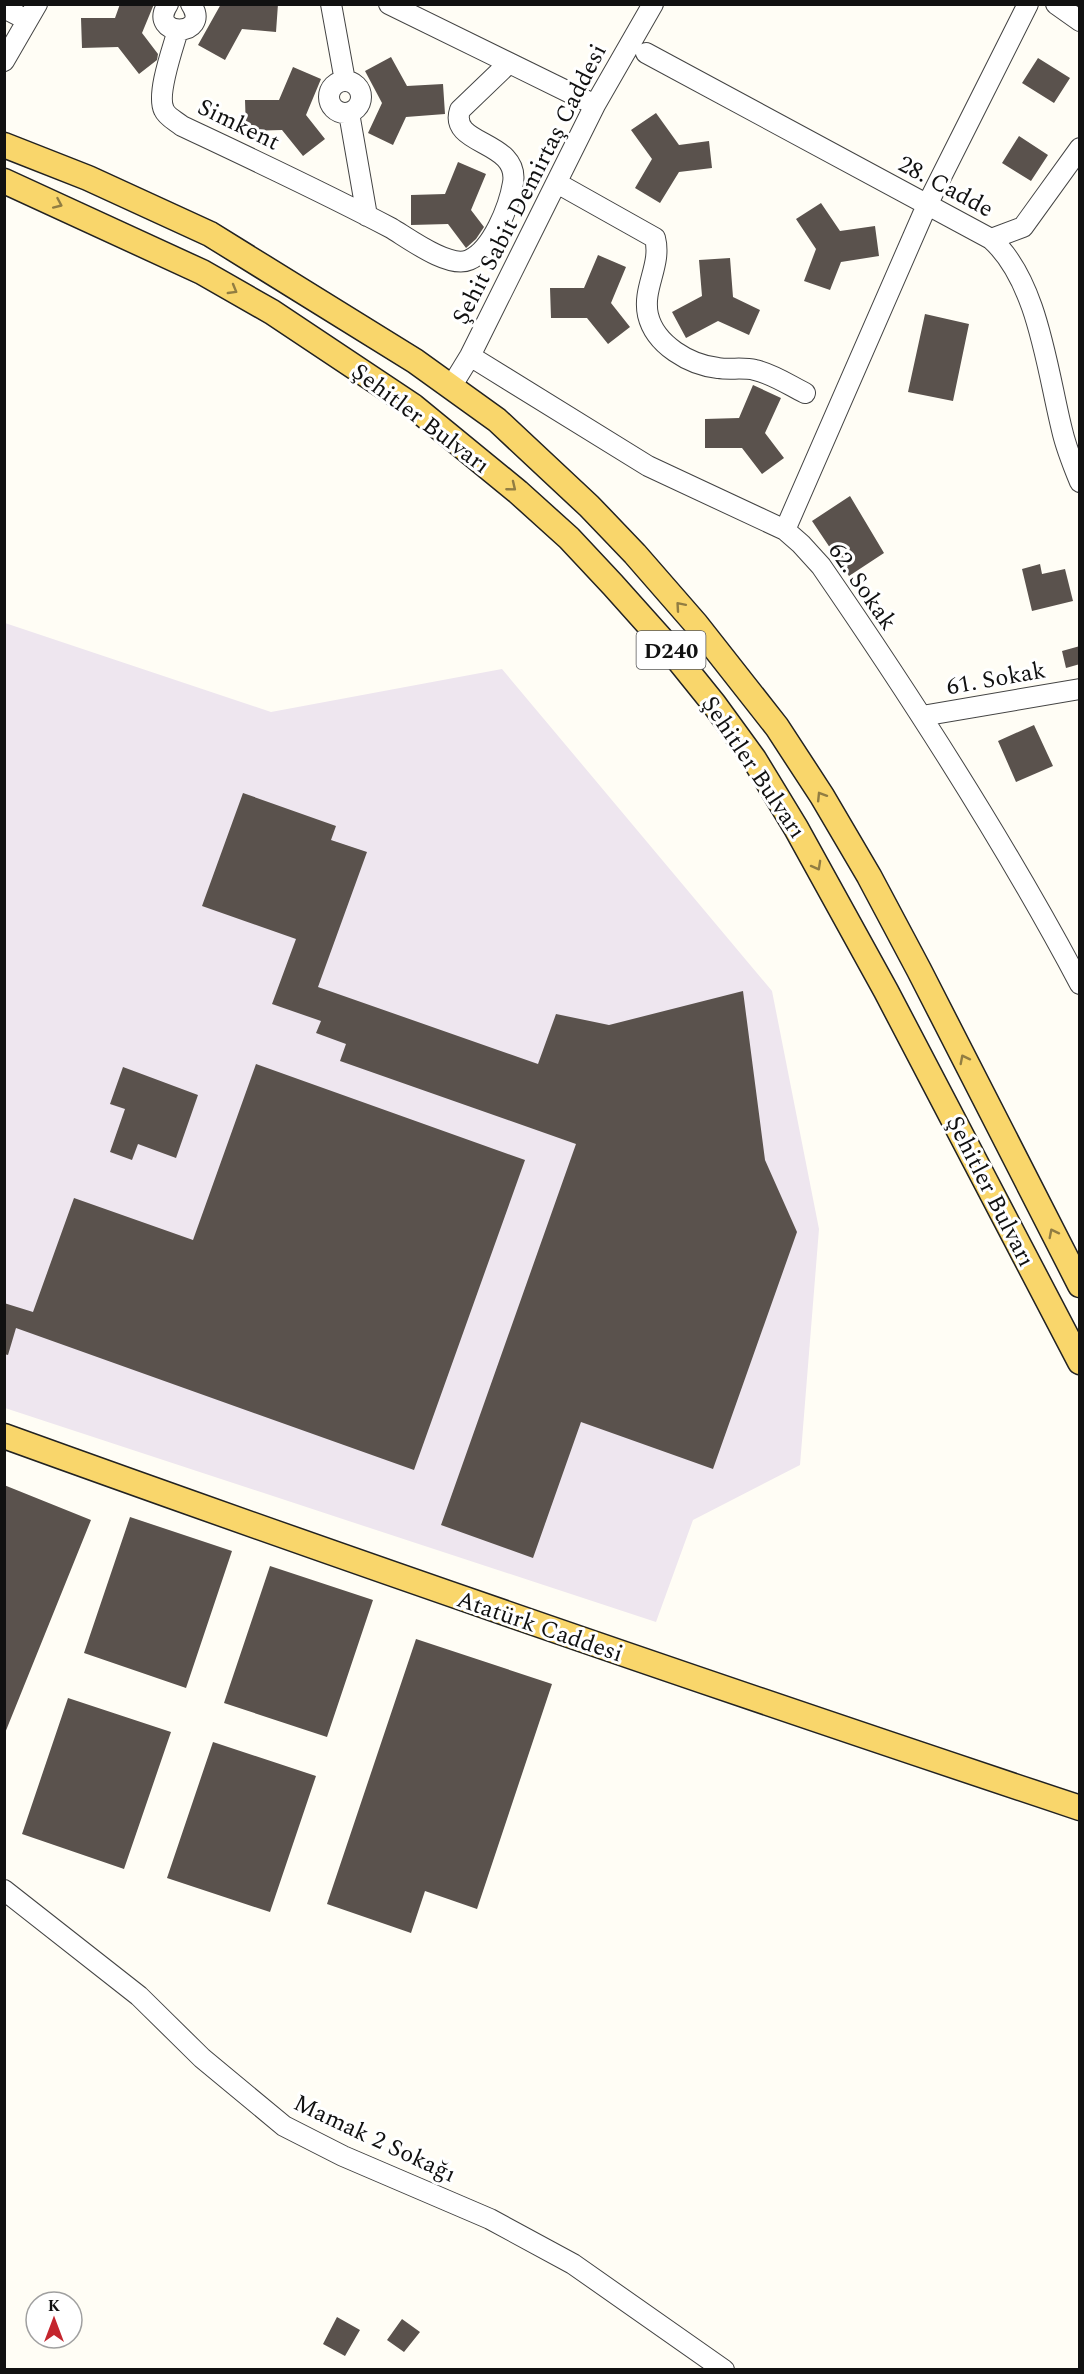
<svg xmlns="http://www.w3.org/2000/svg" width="1084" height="2374" font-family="Spectral,serif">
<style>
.industrial{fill:#eee6ef}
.building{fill:#5a524d}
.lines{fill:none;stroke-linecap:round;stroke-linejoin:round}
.minor-casing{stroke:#444;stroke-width:22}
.major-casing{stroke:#222;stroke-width:27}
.minor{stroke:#fff;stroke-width:20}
.major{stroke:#f9d66b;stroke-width:24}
.oneway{stroke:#917d42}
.labels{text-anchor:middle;stroke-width:6;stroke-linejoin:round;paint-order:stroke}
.shield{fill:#fff;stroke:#585858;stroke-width:1.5}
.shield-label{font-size:22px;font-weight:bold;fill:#111}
.street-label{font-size:24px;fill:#111;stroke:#fff}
</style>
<rect width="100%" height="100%" fill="#fffdf5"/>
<path class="industrial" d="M5,623l266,89 231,-43 270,322 47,238 -19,236 -107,55 -37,102 -651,-214z"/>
<path class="building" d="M120,4h34l-12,29 16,21 -1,6 -18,14 -21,-27 -36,1 -1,-30h34z
M221,4h57l-2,28 -34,-3 -17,31 -27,-15z
M391,57l16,29 36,-2 2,30 -39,3 -13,28 -25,-12 14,-30 -17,-32z
M1038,58l32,20 -16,25 -32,-20z
M293,67l28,12 -15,36 19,24 -22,17 -21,-26 -36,1 -1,-31h34z
M656,113l23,32 30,-4 3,27 -33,4 -19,31 -25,-15 17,-29 -21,-29z
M1019,136l29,19 -17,26 -29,-18z
M458,162l28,12 -15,36 13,17 -8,12 -10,9 -18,-24 -37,1v-30l34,-1z
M821,203l19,28 35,-5 4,30 -38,6 -11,28 -26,-9 12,-32 -20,-30z
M598,255l28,12 -15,36 19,24 -22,17 -21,-26h-36l-1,-30h34z
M730,258l3,39 27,13 -11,25 -31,-14 -32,17 -14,-26 30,-16 -3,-36z
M925,314l44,10 -16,77 -45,-9z
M753,385l28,13 -16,35 19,25 -22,16 -20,-26h-37v-29l34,-1z
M850,496l34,57 -35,23 -37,-55z
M1040,564l2,10 23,-5 8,32 -41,10 -10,-42z
M1080,646v18l-14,4 -4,-17z
M1034,725l19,41 -37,16 -18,-41z
M243,793l93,33 -5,14 36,12 -49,135 220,77 18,-50 53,11 134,-34 22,169 32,72 -84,237 -132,-47 -48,136 -92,-33 135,-381 -236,-83 6,-17 -30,-11 5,-12 -49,-17 24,-65 -94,-33z
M256,1064l269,96 -111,310 -398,-142 -8,27 -4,-1v-51l29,9 41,-114 119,42z
M123,1067l75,28 -22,63 -38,-14 -6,16 -22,-8 15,-43 -15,-5z
M4,1485l87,35 -86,213h-1z
M130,1517l102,34 -46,137 -102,-35z
M270,1566l103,34 -46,137 -103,-34z
M416,1639l136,45 -75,225 -52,-18 -14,42 -84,-29z
M68,1698l103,34 -47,137 -102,-35z
M213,1742l103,34 -46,136 -103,-34z
M337,2317l23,13 -15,26 -22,-12z
M402,2319l18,13 -16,20 -17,-12z"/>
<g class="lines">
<g class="minor-casing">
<path id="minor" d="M168,4c-22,34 45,34 23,0
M331,4l14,77
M389,4l206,101
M1056,4l24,17
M4,8l23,12
M178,30c-5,18 -22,64 -14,80 3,7 12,11 18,16 70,33 141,66 209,102 17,10 58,41 78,32 23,-10 40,-53 44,-77 7,-43 -65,-37 -53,-73l49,-47
M646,53l345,186c47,42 56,131 71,191 4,18 11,35 18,52
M4,61l33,-57
M329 97a16 16 0 1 1 32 0a16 16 0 1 1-32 0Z
M349,113l18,103
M557,183l98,55c7,27 -13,50 -7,77 7,30 42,50 70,53 12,2 25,-1 37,2 18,4 34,15 50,23
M991,239l32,-12 57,-79
M470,356l178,110 137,64 16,14 20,22c93,135 182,273 259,418
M451,387l19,-31 125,-251 58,-101
M785,530l142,-325 101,-201
M922,716l158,-27
M4,1890l135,106 63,62 82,68 59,30 147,63 83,45 151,106"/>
</g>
<g class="major-casing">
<path id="major" d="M4,145l84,33 122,56 205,127 82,59 92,86 46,48 61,70 81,103 45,69 47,80 50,94 161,315
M4,181l198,91 70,40 141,94 105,86 51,46 44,47 51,57 50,62 40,55 42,69 90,163 194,371
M4,1436c357,129 716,252 1076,372"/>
</g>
<use href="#minor" class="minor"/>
<use href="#major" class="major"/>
</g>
<defs><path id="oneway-chevron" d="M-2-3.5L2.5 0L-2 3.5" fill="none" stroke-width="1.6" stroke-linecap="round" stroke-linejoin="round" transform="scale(1.5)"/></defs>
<g class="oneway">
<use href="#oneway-chevron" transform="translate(58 204) rotate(24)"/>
<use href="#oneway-chevron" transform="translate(233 290) rotate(30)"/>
<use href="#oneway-chevron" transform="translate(512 487) rotate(39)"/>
<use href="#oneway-chevron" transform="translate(680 606) rotate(-131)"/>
<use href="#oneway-chevron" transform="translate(821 796) rotate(-122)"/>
<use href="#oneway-chevron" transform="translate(817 866) rotate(61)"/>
<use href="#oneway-chevron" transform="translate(964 1059) rotate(-117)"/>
<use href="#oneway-chevron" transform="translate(1053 1233) rotate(-117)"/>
</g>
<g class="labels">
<rect class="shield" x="636.5" y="631" width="69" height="38" rx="4.5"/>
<g class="shield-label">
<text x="671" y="658">D240</text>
</g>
<g class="street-label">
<text transform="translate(239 124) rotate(26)" y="8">Simkent</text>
<text transform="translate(529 184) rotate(-63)" y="8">Şehit Sabit Demirtaş Caddesi</text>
<text transform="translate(946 186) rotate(28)" y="8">28. Cadde</text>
<text transform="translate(421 418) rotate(37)" y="8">Şehitler Bulvarı</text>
<text transform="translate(863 586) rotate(55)" y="8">62. Sokak</text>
<text transform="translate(996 678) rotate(-10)" y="8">61. Sokak</text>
<text transform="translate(754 767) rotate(56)" y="8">Şehitler Bulvarı</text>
<text transform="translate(991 1191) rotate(63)" y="8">Şehitler Bulvarı</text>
<text transform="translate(540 1626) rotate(19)" y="8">Atatürk Caddesi</text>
<text transform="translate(375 2138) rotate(25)" y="8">Mamak 2 Sokağı</text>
</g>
</g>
<rect width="1084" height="2374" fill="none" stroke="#111111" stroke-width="12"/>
<g transform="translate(54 2320)"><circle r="28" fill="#ffffff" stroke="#a0a0a0" stroke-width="1.5"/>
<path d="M0-4.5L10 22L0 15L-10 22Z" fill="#c4262e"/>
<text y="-9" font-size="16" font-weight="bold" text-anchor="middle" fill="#111111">K</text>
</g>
</svg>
